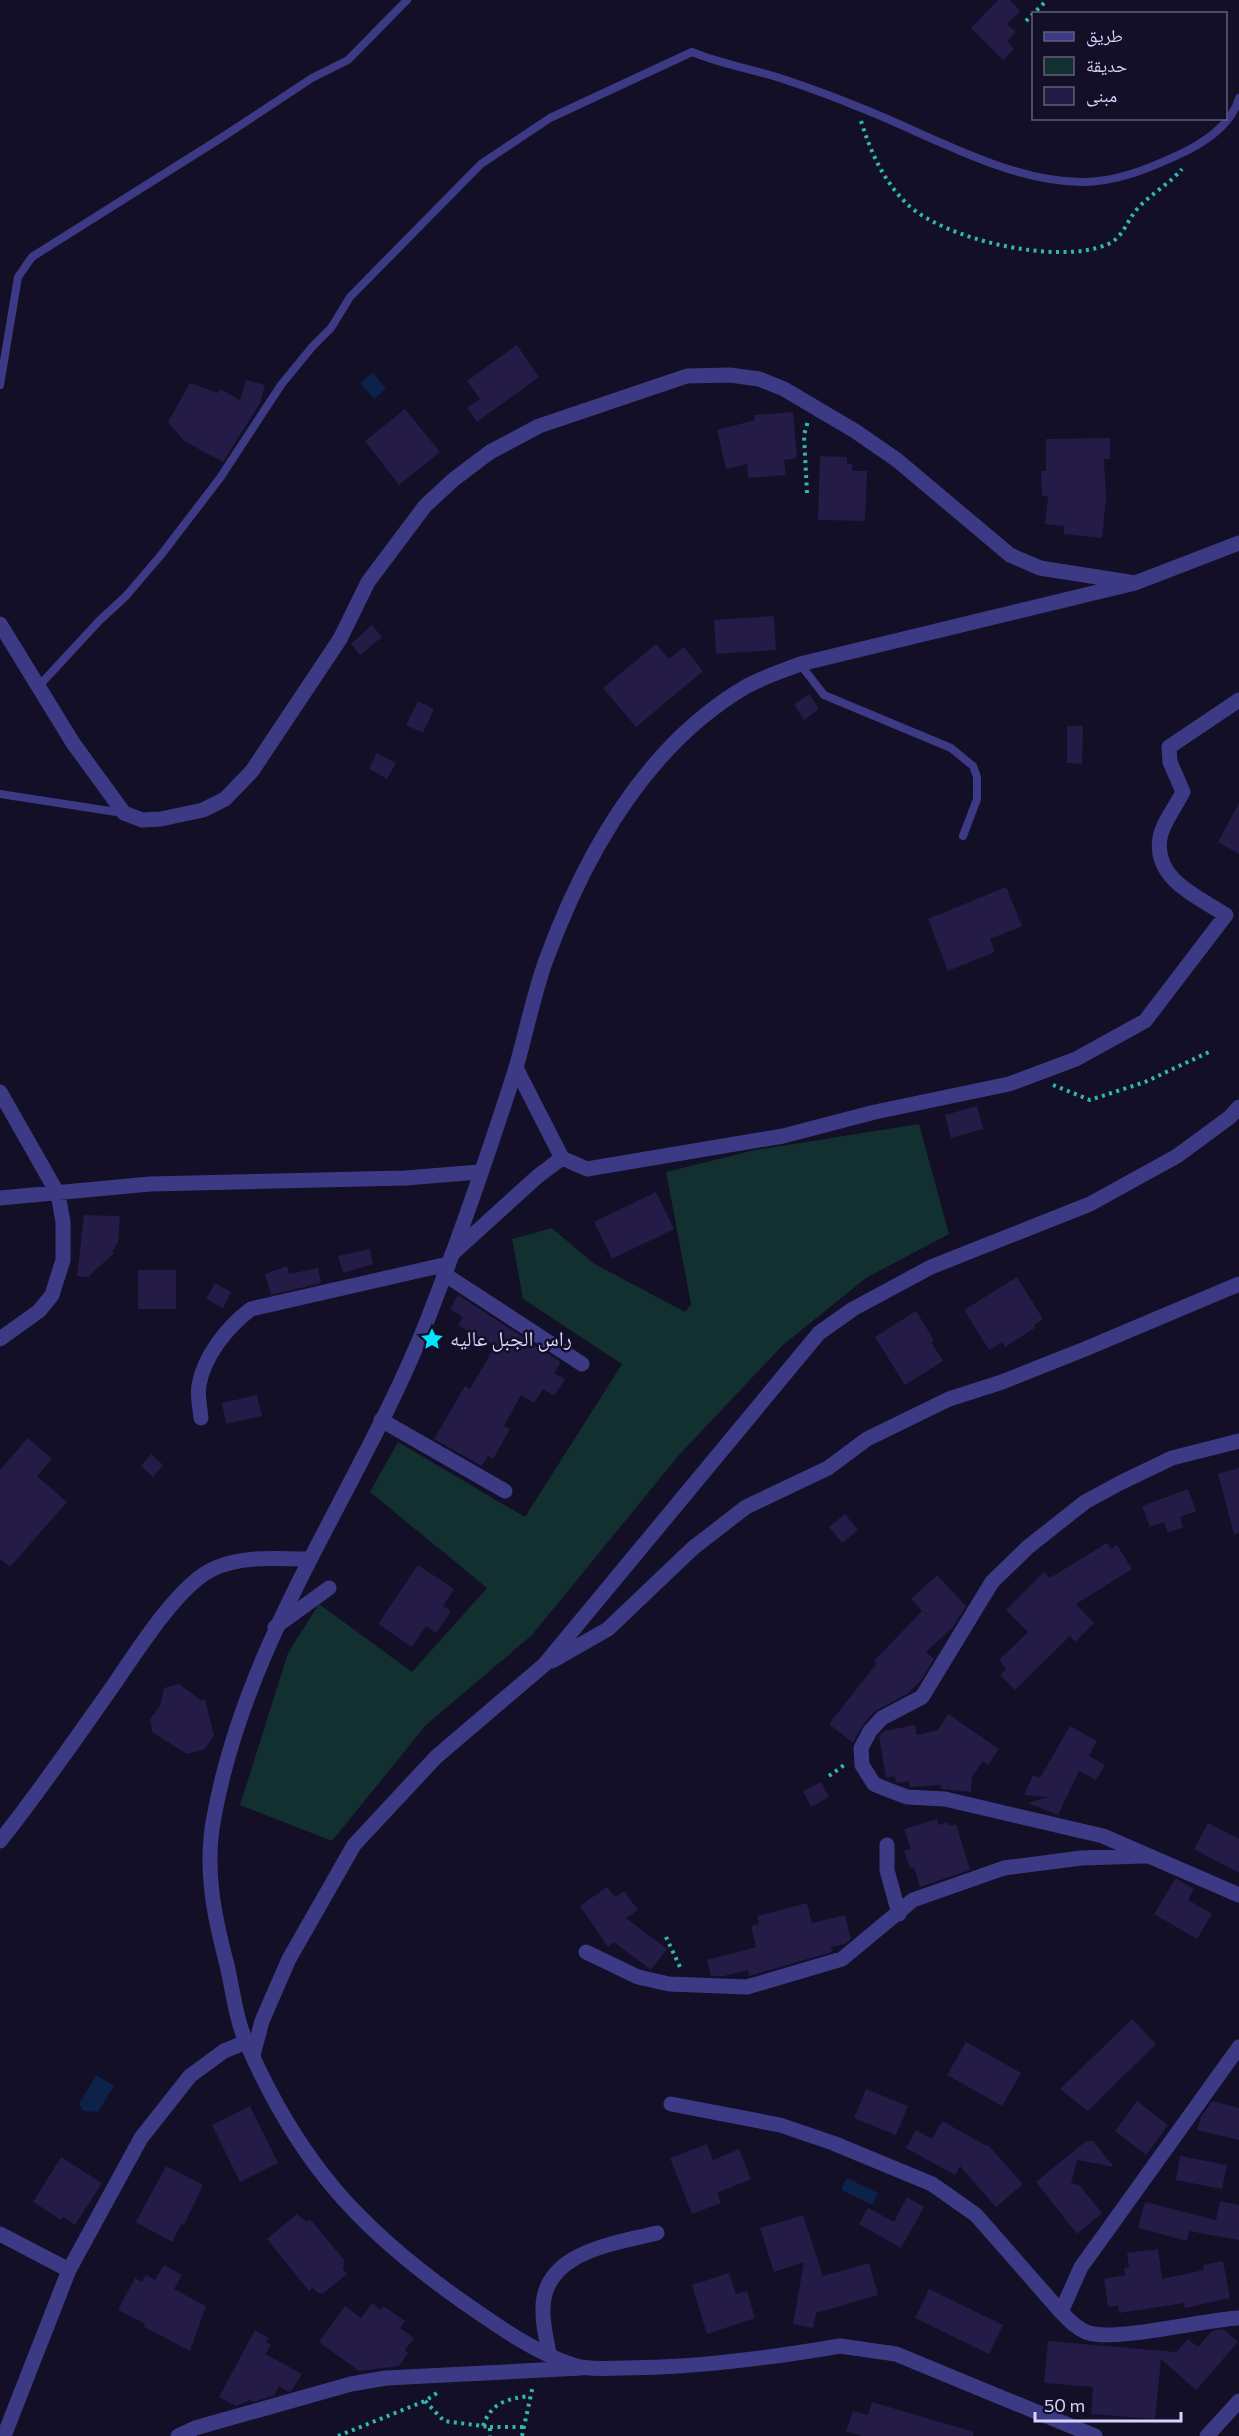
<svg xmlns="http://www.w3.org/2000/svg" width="1239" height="2436" font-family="Commissioner,'Noto Naskh Arabic',sans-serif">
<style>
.green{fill:#12302f}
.water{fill:#0c2248}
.building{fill:#241b47}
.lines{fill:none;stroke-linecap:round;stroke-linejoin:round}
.path{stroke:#2fb8b0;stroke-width:4;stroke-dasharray:3 4.5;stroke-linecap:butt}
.service{stroke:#3d3a85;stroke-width:8}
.minor{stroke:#3d3a85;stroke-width:15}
.tertiary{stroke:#3d3a85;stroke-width:15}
.labels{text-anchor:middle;stroke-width:5;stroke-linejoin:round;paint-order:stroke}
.poi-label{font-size:21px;fill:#d9d4ff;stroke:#130f26;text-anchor:start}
</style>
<rect width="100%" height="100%" fill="#130f26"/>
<path class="green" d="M919,1124l30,110 -83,44 -83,67 -104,110 -147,180 -106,90 -94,116 -92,-36 48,-152 31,-49 93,68 75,-84 -117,-96 28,-50 127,75 97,-153 -99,-65 -11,-60 40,-11 41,35 92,49 6,-8 -25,-132 89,-22z"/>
<path class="water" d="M373,372l13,17 -12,10 -14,-16z
M96,2075l18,11 -16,26 -15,-1 -4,-7z
M847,2178l31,15 -6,12 -31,-15z"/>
<path class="building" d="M998,0h12l10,11 -13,13 9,8 -9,9 7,8 -11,11 -32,-32z
M517,345l22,32 -62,45 -10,-14 13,-9 -13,-18z
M246,380l19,5 -5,18 -37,59 -39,-21 -16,-19 22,-39 28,10 2,-4 20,11z
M405,409l35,43 -41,33 -34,-44z
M793,412l4,46 -13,2 2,15 -38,3 -1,-14 -21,5 -9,-39 38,-10 -1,-5z
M1110,438v21h-6l2,40 -4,39 -38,-4v-8l-19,-2 3,-28h-6l-1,-25h5v-32z
M820,456l27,1v7h5v7h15l-2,50 -47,-1z
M774,616l2,34 -60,4 -2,-34z
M372,625l10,12 -22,18 -9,-11z
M656,644l13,15 15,-12 19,24 -67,56 -33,-39z
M809,694l10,15 -15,11 -10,-16z
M418,701l16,8 -11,24 -17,-8z
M1067,726h16l-1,38 -15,-1z
M377,753l19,10 -9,16 -18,-10z
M1239,803v51l-21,-12z
M1006,887l16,39 -32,13 5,13 -47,19 -20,-52z
M977,1106l6,23 -32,9 -6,-23z
M656,1192l18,37 -62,30 -18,-37z
M84,1215l36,1 -2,26 -6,10 2,1 -26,24 -11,-1z
M370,1249l3,15 -30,9 -5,-17z
M287,1266l2,8 29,-6 3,15 -50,12 -6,-21z
M138,1270h38v39h-38z
M1017,1277l26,42 -9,6 1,3 -30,19 -3,-5 -13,8 -25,-40z
M215,1283l16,9 -8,16 -17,-9z
M458,1295l103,67 -7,11 11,6 -11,17 -11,-7 -9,14 -13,-8 -17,31 6,3 -17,30 -5,-3 -6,10 -48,-27 31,-53 5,3 25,-43 -37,-21 5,-8 -13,-8z
M916,1311l18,29 -3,2 12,19 -38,24 -30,-48z
M257,1395l5,21 -36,8 -4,-21z
M28,1438l24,21 -15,17 30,26 -57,65 -10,-8v-89z
M151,1454l12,11 -10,12 -12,-11z
M1239,1468v65l-5,1 -16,-60z
M1188,1489l8,22 -16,6 3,10 -15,6 -4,-11 -14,5 -8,-21z
M845,1514l13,16 -16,13 -13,-16z
M1107,1543l4,6 6,-4 15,24 -56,35 18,19 -19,19 -5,-6 -55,54 -15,-15 6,-6 -7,-9 29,-28 -22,-22 38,-38 6,6z
M418,1565l36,24 -11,17 8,5 -15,22 -10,-7 -14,21 -34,-23z
M937,1575l29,31 -13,21 -27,25 8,7 -12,20 -15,15 -32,17 -13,15 -9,17 -24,-19 48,-61 -3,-2 48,-50 -11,-12z
M179,1684l22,16 4,-1 9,36 -9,14 -18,5 -35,-22 -2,-13 10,-13 4,-18z
M948,1714l51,35 -11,16 -5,-4 -11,16 -1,15 -30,-3v-4l-31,2 -1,-6 -12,2 -3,-7 -8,2 -7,-42 5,-5 31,-6 2,10 21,-5z
M1070,1726l27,15 -8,15 16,9 -9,15 -17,-9 -21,44 -30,-12 20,-6 -24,-2 9,-20 7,3z
M821,1782l8,15 -18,10 -8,-16z
M937,1819l1,6 10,-3 1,4 7,-2 14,46 -50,17 -6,-20 -4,1 -6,-17 7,-2 -7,-20z
M1208,1823l31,16v34l-45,-24z
M1176,1878l18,11 -6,11 24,14 -15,25 -43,-25z
M607,1887l8,10 9,-6 14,19 -12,8 41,31 -16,21 -37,-28 -6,5 -28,-41z
M807,1903l5,20 33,-8 6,24 -6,5 -14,3 1,5 -83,24 -1,-6 -24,6h-13l-4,-16 49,-13 -5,-21 8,-2 -2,-8z
M1132,2019l24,25 -68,67 -28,-22z
M966,2042l55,31 -19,33 -55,-31z
M866,2089l42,17 -12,29 -42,-17z
M1137,2101l31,24 -22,30 -31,-24z
M1212,2101l27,7v32l-42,-10 4,-13z
M250,2106l28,57 -38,19 -28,-57z
M942,2121l45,25 1,-1 35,39 -27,23 -36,-41 -5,9 -49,-27 10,-18 16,9z
M1086,2141h7l21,26 -37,-7 -6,23 8,2 23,28 -25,21 -41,-52z
M707,2144l6,16 26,-11 12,30 -34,14 4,10 -29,11 -22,-56z
M1180,2156l47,9 -5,24 -46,-9z
M61,2157l41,26 -27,42 -12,-8 -2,3 -28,-18z
M166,2166l37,19 -19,40 -2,-2 -10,19 -36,-20z
M907,2197l17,10 -23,41 -42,-24 9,-16 26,14z
M1220,2201l19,4v35l-50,-9 -2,10 -49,-13 7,-26 71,18z
M297,2214l10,8 3,-3 34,41 -1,9 4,5 -23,19h-6l-5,-5 -4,3 -42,-52z
M803,2215l20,61 46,-13 9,32 -62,18 -3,15 -20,-4 11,-62 -30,10 -14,-44z
M1158,2249l4,30 42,-9 -1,-5 20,-4 7,37 -45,10 -1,-5 -65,10 -1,-7 -10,1 -4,-28 21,-4 -1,-7 5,-1 -2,-14z
M164,2265l18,10 -8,14 32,17 -16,45 -46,-24 1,-3 -27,-14 17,-32 7,4 4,-7 9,5z
M729,2273l7,21 11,-3 8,27 -48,16 -15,-49z
M929,2289l74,36 -14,29 -74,-36z
M372,2303l9,7 2,-4 22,15 -5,7 14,10 -9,12 3,3 -9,13 -40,5 -40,-29 26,-36 16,12z
M1223,2329l15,13 -42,48 -35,-31 -6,60 -64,-5 2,-27 -49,-4 4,-42 128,11 12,-13 10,8 14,-16z
M255,2330l14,8 -3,4 5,3 -6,9 37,20 -10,16 -4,2 -9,-6 -4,9 -22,7 -3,-2 -14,6 -17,-9z
M872,2402l102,30 -1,4h-111l-16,-5 7,-20 15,4z"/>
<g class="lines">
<path class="path" d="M1026,21l21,-21
M861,121c10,32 22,59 46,83 38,36 150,61 199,41 18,-7 20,-24 32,-37 13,-14 31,-24 44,-39
M807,493l-3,-58 4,-14
M1053,1085l37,15 55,-18 64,-30
M829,1776l18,-13
M666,1937l14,30
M425,2401l19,20 46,6v9
M483,2426c8,-23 23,-27 46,-30
M490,2427h34
M338,2436l87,-35 12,-8
M522,2436l11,-51"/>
<path class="service" d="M0,385l18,-108 14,-20 189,-119 91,-60 36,-18 59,-60
M800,664l24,31 127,53 22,18 4,11v22l-14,37
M37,688l62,-67 27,-25 35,-41 59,-77 61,-93 31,-38 19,-19 19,-31 131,-133 69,-46 142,-66c29,12 60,17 91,27 24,8 49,17 73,27 69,26 151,76 226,76 34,0 66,-13 96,-27 24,-11 54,-30 61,-57
M0,794l123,19"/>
<path class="minor" d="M0,624l73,119 51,70 18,7 19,-1 42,-9 22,-11 27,-28 88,-132 28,-57 57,-76 28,-26 37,-28 49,-26 148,-50 43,-1 29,4 25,10 71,42 42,29 113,95 30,13 95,15
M516,1068l46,90 25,11 196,-33 92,-24 134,-28 67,-25 69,-38 81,-106c-28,-18 -73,-36 -66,-77 2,-14 16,-32 23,-46l-13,-30 -1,-15 70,-47
M0,1092l58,102 5,28v38l-11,35 -13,16 -39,28
M0,1198l150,-14 255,-6 75,-6
M452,1254l86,-78 24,-18
M444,1274l138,90
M201,1418c-1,-10 -4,-23 -2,-33 5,-29 29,-59 52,-76l197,-45
M381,1420l124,71
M1239,1441l-67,17 -52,25 -35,19 -57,45 -36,35 -70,115 -40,21 -12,13 -9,17 1,17 12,19 12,5 21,8 38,2 158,37 136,59
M275,1627l54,-39
M552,1661l56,-32 85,-81 53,-41 82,-39 39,-29 82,-40 53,-17 83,-33 154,-65
M0,1841c40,-50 76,-103 113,-155 22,-32 65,-101 100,-117 30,-14 63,-10 94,-10
M887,1845v25l12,44
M586,1952l52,25 31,7 78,3 95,-28 71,-59 91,-32 77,-10 63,-2
M1239,2047l-158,220 -20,45c8,8 15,16 25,20 26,11 120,-13 153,-14
M253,2055l9,-34 27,-62 65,-114 82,-88 108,-92 275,-332 34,-24 78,-42 159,-63 87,-48 53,-39 9,-10
M671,2104l109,21 53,18 99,41 44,31 85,97
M0,2234l69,36
M549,2354c-2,-13 -6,-28 -6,-41 -3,-61 70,-69 114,-80
M4,2436l65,-166 72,-132 49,-62 34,-25 22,-9
M178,2436l17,-8 156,-44 35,-6 195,-10
M1207,2436l32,-35"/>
<path class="tertiary" d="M1095,2436l-199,-82 -56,-8c-70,12 -147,22 -218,22 -15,0 -32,2 -46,-2 -39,-12 -77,-39 -110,-62 -106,-74 -167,-141 -219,-260 -11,-24 -14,-53 -20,-79 -13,-49 -23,-97 -13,-148 33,-182 146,-327 213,-496 32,-82 61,-166 88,-250 11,-37 18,-75 31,-111 39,-106 101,-216 201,-274 16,-9 36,-15 53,-22l335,-81 104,-40"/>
</g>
<defs>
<g id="sight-bare" transform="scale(1.8)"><path d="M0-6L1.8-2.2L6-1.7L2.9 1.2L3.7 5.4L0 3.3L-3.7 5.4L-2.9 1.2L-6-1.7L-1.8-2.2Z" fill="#00e5ff" stroke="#130f26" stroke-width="2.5" paint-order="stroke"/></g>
</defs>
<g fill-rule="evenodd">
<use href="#sight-bare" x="432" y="1339"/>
</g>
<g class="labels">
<g class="poi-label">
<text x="450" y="1346">راس الجبل عاليه</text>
</g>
</g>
<rect x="1032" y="12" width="195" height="108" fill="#130f26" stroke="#625e7d" stroke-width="1.5"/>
<rect x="1044" y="32" width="30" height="9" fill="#3d3a85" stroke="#625e7d" stroke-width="1.5"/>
<text x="1086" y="42" font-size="18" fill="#d9d4ff">طريق</text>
<rect x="1044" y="57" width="30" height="18" fill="#12302f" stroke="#625e7d" stroke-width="1.5"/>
<text x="1086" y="72" font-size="18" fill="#d9d4ff">حديقة</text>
<rect x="1044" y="87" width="30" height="18" fill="#241b47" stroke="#625e7d" stroke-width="1.5"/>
<text x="1086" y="102" font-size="18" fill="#d9d4ff">مبنى</text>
<path d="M1035 2412v9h146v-9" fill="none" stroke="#d9d4ff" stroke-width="3"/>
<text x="1044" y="2412" font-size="18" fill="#d9d4ff" stroke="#130f26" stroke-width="4.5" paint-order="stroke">50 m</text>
</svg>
